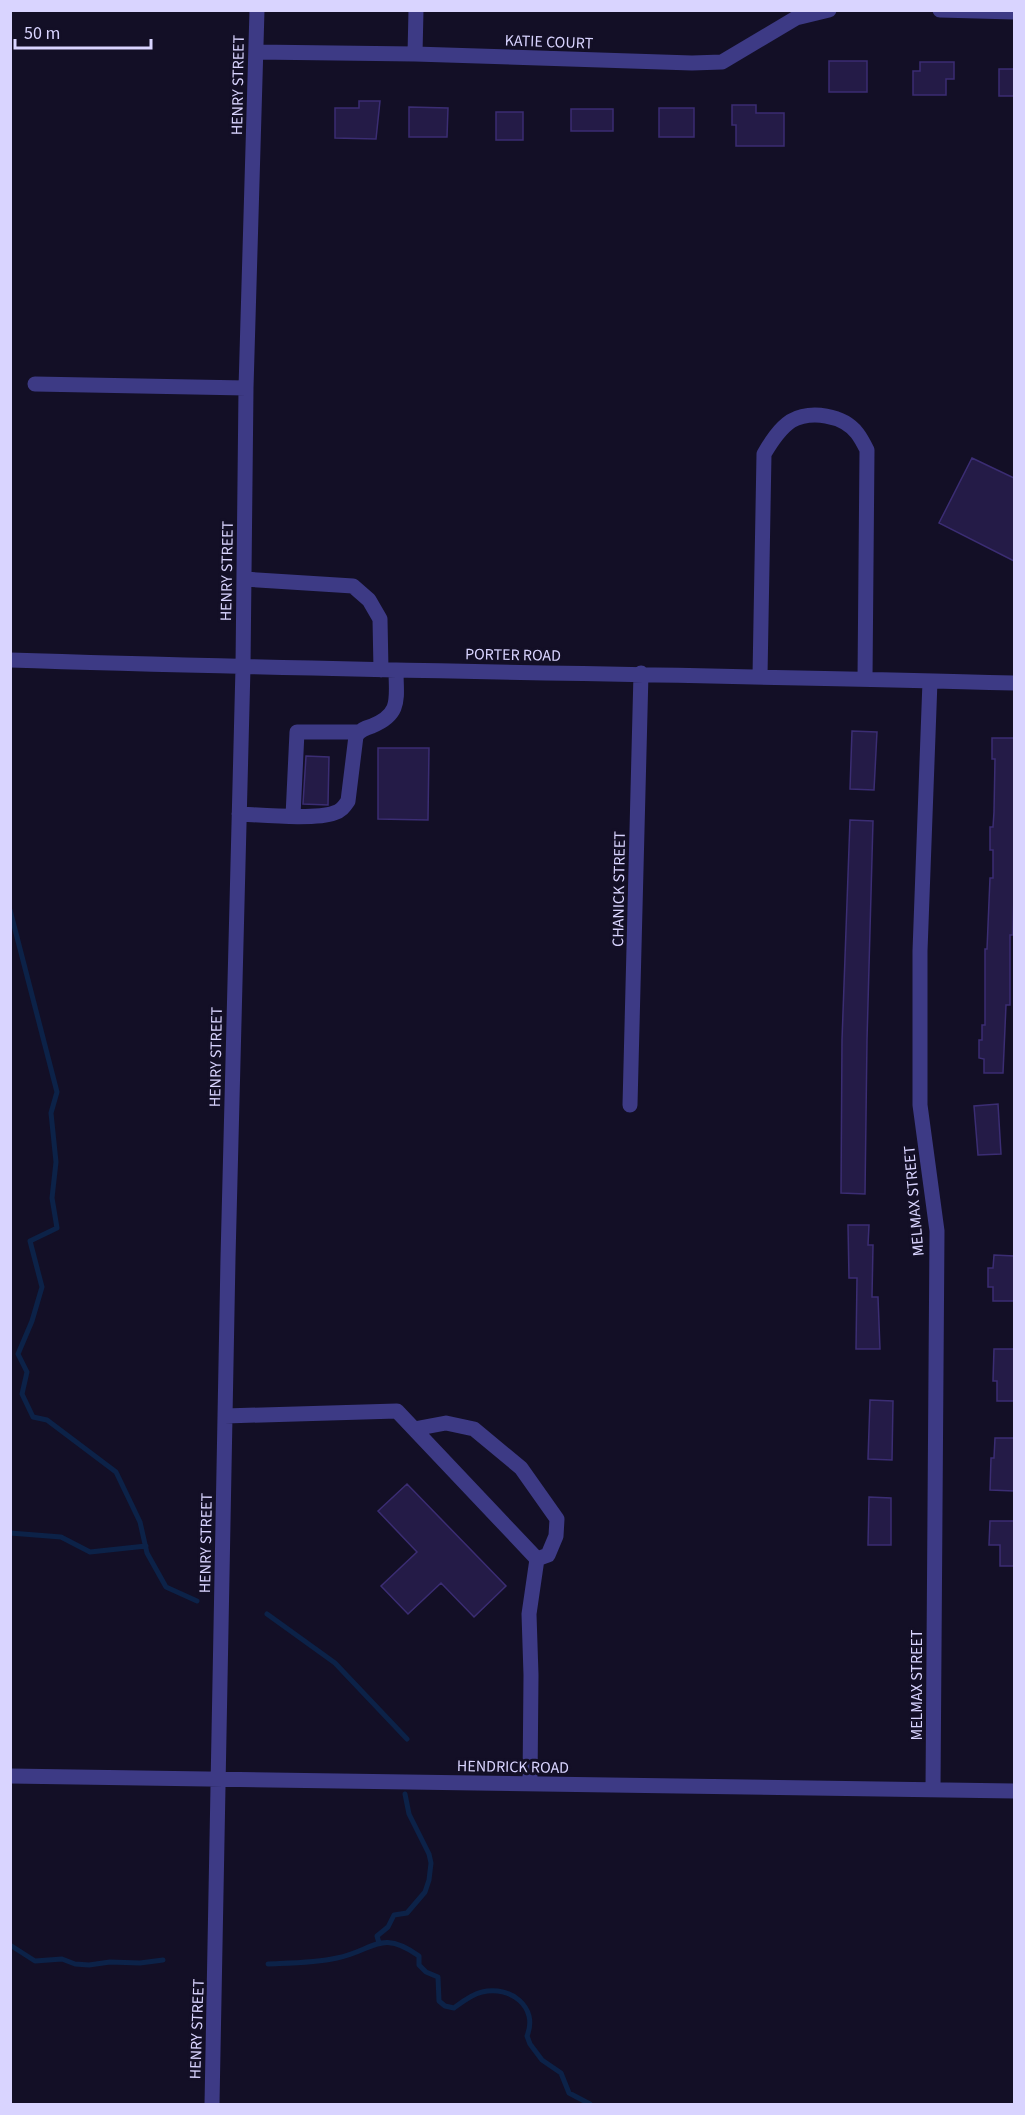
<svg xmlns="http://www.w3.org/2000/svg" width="1025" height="2115" font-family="'Source Sans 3',sans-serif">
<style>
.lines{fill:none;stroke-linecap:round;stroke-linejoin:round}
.stream{stroke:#0c2248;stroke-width:5}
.building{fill:#241b47;stroke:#3b2d73;stroke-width:1.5}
.minor{stroke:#3d3a85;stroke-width:15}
.labels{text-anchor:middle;stroke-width:6;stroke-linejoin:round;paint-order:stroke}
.street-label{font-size:16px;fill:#d9d4ff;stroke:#130f26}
</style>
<rect width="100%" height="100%" fill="#130f26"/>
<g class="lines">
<path class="stream" d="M10,910l47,182 -6,21 5,49 -4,36 5,30 -27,13 12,46 -10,34 -14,33 9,18 -5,22 11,23 14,3 69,52 24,50 7,31 19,34 31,14
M10,1533l51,4 29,15 56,-6
M267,1614l68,49 72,76
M379,1943l-2,-7 11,-9 6,-12 13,-2 18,-21 4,-12 2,-17 -2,-9 -20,-40 -4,-20
M10,1945l25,16 27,-2 13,5 14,1 21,-3 30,1 23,-3
M268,1964c23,-1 46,-1 69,-6 37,-7 43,-30 82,-2v9l7,7 12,5 1,24 6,5 9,2c8,-6 18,-14 28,-16 28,-7 57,15 45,44l3,8 12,16 19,13 8,20 21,11"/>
</g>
<path class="building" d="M829,61h38v31h-38z
M920,62h34v17h-8v16h-33v-24h7z
M999,69h15v27h-15z
M359,101h21l-4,38 -41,-1v-30h24z
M732,105h24v8h28v33h-48v-21h-4z
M409,107l39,1 -1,29h-38z
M659,108h35v29h-35z
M571,109h42v22h-42z
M496,112h27v28h-27z
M972,458l42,20v83l-75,-38z
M852,731l25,1 -3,58 -24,-1z
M992,738h22v153l-1,44h-3v70h-4l-3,68h-19v-14l-5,-1v-18h3v-15h3v-76h2l3,-71h3v-28h-3v-23h3l1,-15 1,-53h-3z
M378,748h51l-1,72 -50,-1z
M306,756l23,1 -1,48 -25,-1z
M850,820l23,1 -6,219 -2,154 -24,-1 1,-153z
M998,1104l3,50 -23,1 -4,-49z
M848,1225h21l-1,20h5l-1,52h6l2,52h-24l1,-71h-8z
M994,1255l20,1v45h-21v-14h-5v-19h5z
M994,1349h20v52h-17v-20h-4z
M870,1400l23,1 -1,59 -24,-1z
M995,1438h19v53l-24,-1 1,-32h3z
M407,1484l99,102 -32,31 -33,-34 -33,31 -27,-28 36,-34 -39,-41z
M869,1497l22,1v47h-23z
M990,1521h24v45h-14v-21h-11z"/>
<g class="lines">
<path class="minor" d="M940,10l74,2
M256,52l159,2 277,9 30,-1 74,-44 33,-8
M415,54l1,-44
M35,384l211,4
M244,579l109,7 16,14 11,19 1,51
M10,660c335,11 670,14 1004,23
M760,676l4,-222c7,-12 15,-25 27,-33 20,-11 52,-6 66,12 4,5 7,11 10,17l-2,229
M930,681l-10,270v154l17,126 -4,559
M239,814c22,1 77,6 95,-1 7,-2 10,-6 14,-12l8,-65c4,-6 9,-8 16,-10 30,-12 24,-28 24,-56
M293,816l4,-84h61
M630,1105l11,-432
M225,1416l172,-5 140,148 -8,55 2,61 -1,109
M414,1429l32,-6 28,6 47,39 36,51 -1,17 -8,19 -11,4
M10,1776l1004,15
M212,2104l16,-846 15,-591 3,-279 11,-378"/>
</g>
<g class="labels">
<g class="street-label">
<text transform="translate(549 41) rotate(2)" y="6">KATIE COURT</text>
<text transform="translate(237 85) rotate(-89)" y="6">HENRY STREET</text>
<text transform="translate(226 571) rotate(-89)" y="6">HENRY STREET</text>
<text transform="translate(513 654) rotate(1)" y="6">PORTER ROAD</text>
<text transform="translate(618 889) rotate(-89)" y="6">CHANICK STREET</text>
<text transform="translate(215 1057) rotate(-89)" y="6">HENRY STREET</text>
<text transform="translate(913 1201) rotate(-95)" y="6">MELMAX STREET</text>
<text transform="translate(205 1543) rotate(-89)" y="6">HENRY STREET</text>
<text transform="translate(916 1685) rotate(-90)" y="6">MELMAX STREET</text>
<text transform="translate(513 1766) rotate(1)" y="6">HENDRICK ROAD</text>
<text transform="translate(196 2029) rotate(-88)" y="6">HENRY STREET</text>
</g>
</g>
<rect width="1025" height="2115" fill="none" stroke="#d9d4ff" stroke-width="24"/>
<path d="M15 39v9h136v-9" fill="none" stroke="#d9d4ff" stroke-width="3"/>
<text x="24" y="39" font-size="18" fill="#d9d4ff" stroke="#130f26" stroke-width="4.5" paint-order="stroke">50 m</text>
</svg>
